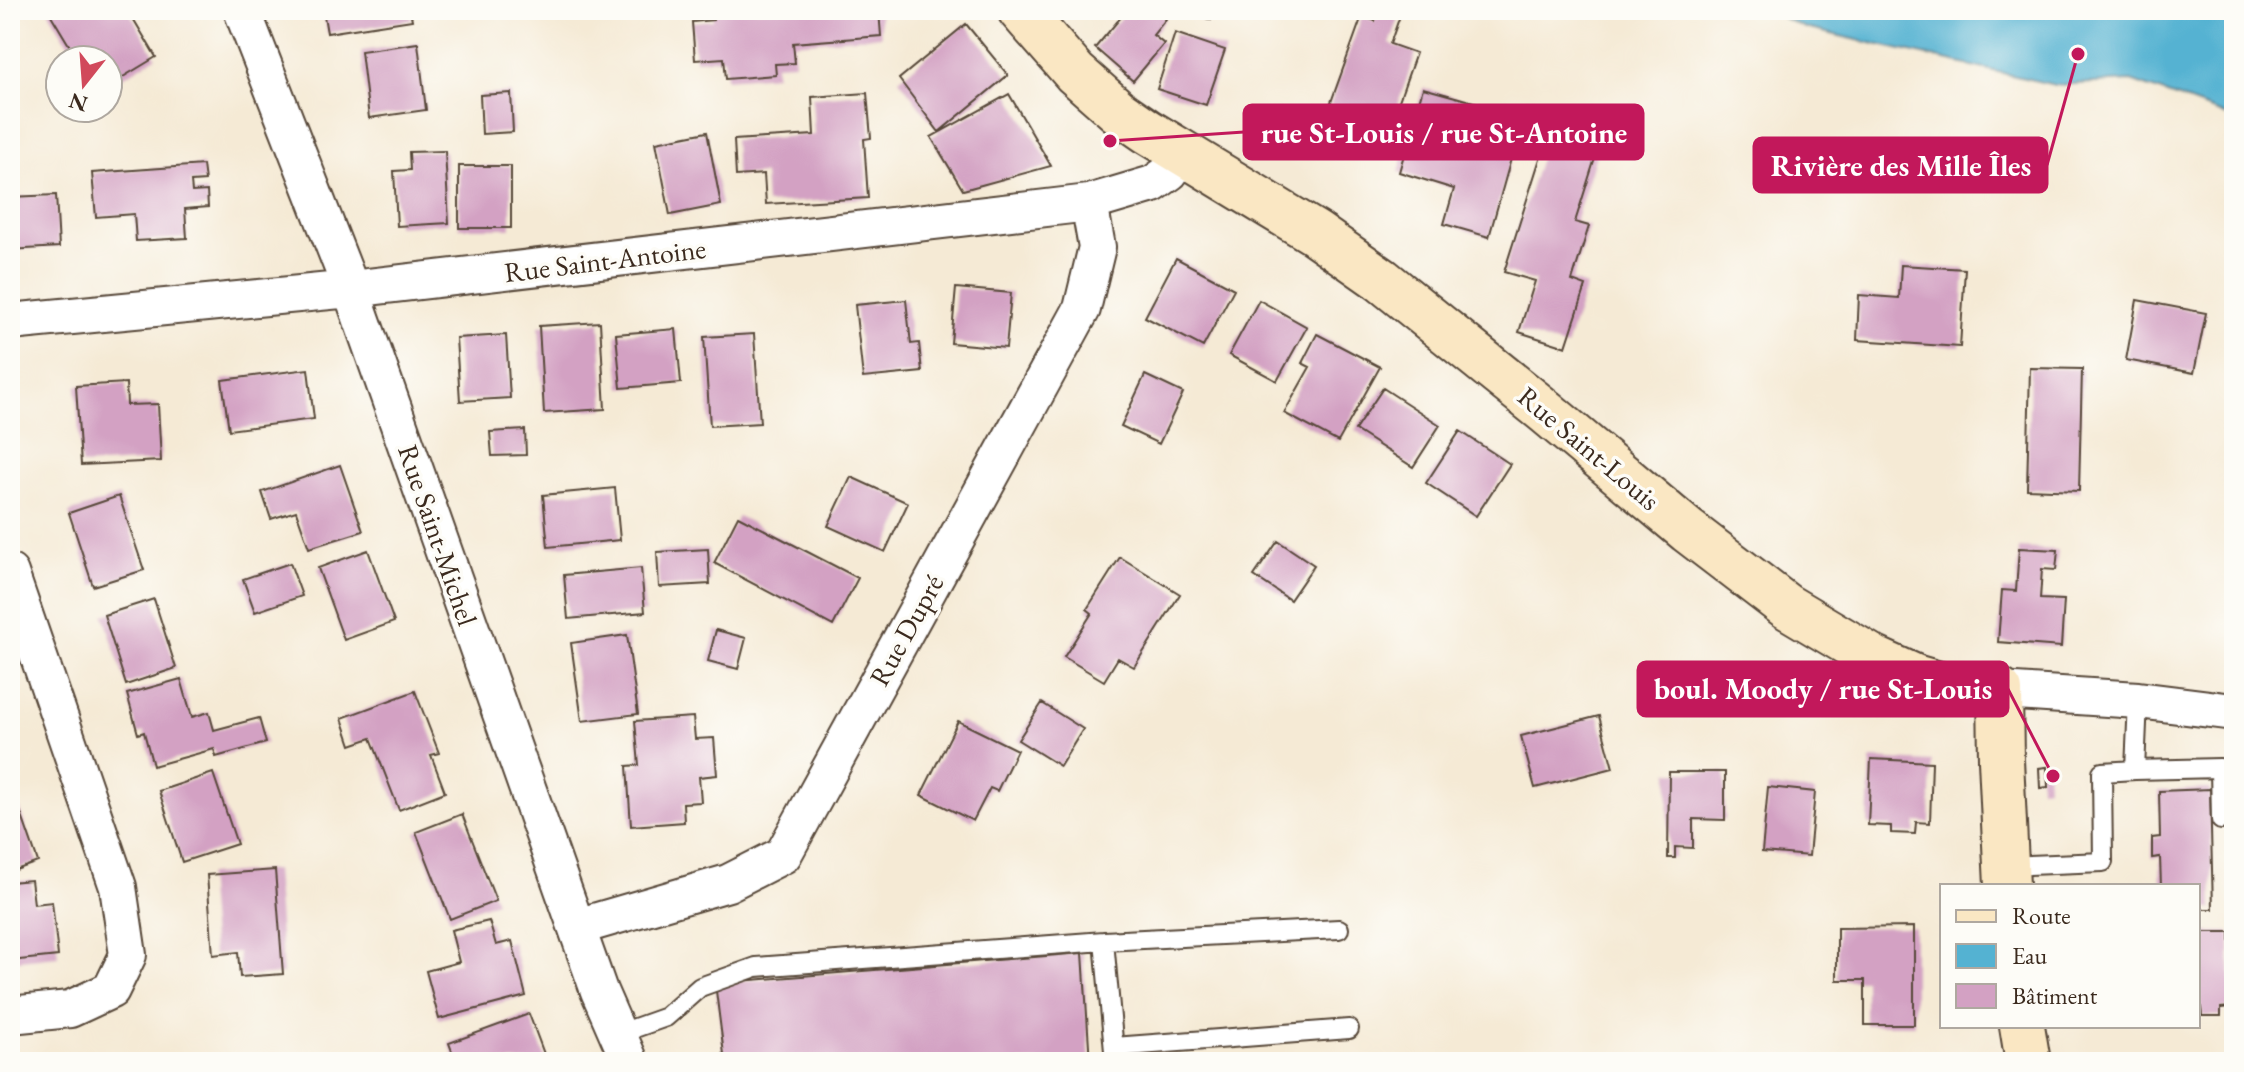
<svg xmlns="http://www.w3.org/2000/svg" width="2244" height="1072" font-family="'EB Garamond',serif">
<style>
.water{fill:#54b2d2;stroke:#486e78;stroke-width:2}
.building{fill:#d3a1c3}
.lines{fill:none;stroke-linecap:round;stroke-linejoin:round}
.service-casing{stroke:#574739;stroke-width:22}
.minor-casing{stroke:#574739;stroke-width:40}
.secondary-casing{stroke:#574739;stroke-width:48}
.service{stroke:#fff;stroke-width:18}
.minor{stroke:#fff;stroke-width:36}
.secondary{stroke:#fae7c3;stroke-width:44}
.labels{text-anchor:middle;stroke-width:7;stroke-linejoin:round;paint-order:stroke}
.street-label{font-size:28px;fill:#3b2a1e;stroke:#fdfcf7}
.leader{fill:none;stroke:#c2185b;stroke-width:3}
.callout-dot{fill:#c2185b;stroke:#fdfcf7;stroke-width:3}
.callout{fill:#c2185b;stroke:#c2185b;stroke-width:3}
.callout-label{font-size:30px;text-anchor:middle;font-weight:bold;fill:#fff}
</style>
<rect width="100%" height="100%" fill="#fdfcf7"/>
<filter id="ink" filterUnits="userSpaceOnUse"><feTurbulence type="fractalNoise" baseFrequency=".0125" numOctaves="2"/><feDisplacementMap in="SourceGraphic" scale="16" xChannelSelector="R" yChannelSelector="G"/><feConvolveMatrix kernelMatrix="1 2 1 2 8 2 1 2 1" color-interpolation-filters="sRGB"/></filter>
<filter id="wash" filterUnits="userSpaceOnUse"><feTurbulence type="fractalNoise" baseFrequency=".006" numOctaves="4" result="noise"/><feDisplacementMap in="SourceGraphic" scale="32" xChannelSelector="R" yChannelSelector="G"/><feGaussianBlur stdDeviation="1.8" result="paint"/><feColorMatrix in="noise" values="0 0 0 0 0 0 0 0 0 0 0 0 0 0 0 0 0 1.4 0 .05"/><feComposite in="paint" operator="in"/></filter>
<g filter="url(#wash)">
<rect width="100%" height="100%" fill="#f5ead5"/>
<path class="water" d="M1767,10h467v110l-14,-7 -89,-32 -76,4 -250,-57z"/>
<g id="blocks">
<path class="building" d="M48,10h80l28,47 -48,29v-26h-30z
M323,10h87l2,10 -85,13z
M713,10h166l2,26 -88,7 2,20 -20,1 1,11 -50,4 -2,-21 -29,2 -3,-38 21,-2z
M1127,10h28l11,9 -13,16 11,9 -31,37 -38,-33z
M1183,10h32l-4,10z
M1378,10h24l-12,34 26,9 -26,73 -60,-21 32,-89 13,5z
M966,24l42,51 -69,57 -40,-53z
M1175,33l50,17 -19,55 -49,-16z
M418,43l8,67 -57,8 -8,-67z
M1423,88l65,18 -9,32 35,10 -25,89 -45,-13 10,-35 -55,-17z
M511,93l2,39 -31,2 -2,-39z
M867,93l4,45 -7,1 4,59 -102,6 -2,-30 -28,2 -2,-36 80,-5 -2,-38z
M1009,94l42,72 -88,24 -32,-53z
M707,132l14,73 -51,10 -14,-73z
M1570,143l27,9 -22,70 14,4 -17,55 14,5 -20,61 -47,-15 16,-51 -31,-9 39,-123 23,8z
M445,151l4,72 -52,3 -3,-55 16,-1 -1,-18z
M203,165l2,16 -14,1 1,10 15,-1 1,16 -23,2 2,29 -51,3 -2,-27 -38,3 -4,-44z
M459,166h52v62h-52z
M56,195l3,52 -49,3v-53z
M1176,258l58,31 -31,58 -58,-30z
M1901,265l64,4 -5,78 -103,-7 2,-45 40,3z
M956,288l55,5 -5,55 -55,-5z
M906,300l5,44 8,-1 3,29 -59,6 -8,-73z
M1259,300l48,27 -30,54 -48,-26z
M2137,300l69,13 -12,60 -68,-13z
M600,322l5,87 -61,4 -5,-87z
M676,329l5,54 -60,5 -5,-54z
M754,334l6,89 -50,3 -6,-89z
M1317,334l63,33 -42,75 -54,-29 26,-46 -8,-4z
M506,335l4,63 -50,3 -4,-63z
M2030,368l52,1 -3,122 -52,-2z
M308,369l6,50 -85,11 -7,-50z
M1145,375l38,18 -24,51 -38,-18z
M126,383l1,22 31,-1 3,57 -80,4 -5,-79z
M1383,388l57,37 -27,42 -58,-37z
M525,430l1,25 -34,1 -2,-24z
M1460,431l50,33 -34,52 -50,-33z
M340,465l23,66 -54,17 -13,-37 -25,8 -9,-27z
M851,477l57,26 -23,49 -57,-26z
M615,488l5,52 -72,7 -5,-52z
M119,496l25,74 -51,16 -24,-73z
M738,516l120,62 -25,48 -119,-63z
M1278,541l36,24 -24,35 -36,-24z
M2019,548l39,2 -2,20 -14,-1 -2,30 24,1 -3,47 -63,-5 4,-52 14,1z
M708,549l2,35 -51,3 -2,-35z
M368,550l26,72 -50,18 -26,-72z
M1120,557l60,37 -46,73 -16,-9 -14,23 -40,-24 28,-44 -5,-4z
M290,563l12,33 -47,16 -12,-33z
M641,568l4,44 -77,7 -4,-44z
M154,599l22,69 -50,17 -22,-70z
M716,630l30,8 -8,31 -30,-8z
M627,635l11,79 -56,7 -11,-78z
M181,679l11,38 17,-5 5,18 45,-12 7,25 -50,14 -2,-8 -61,17 -9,-34 -6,2 -11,-40z
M415,691l24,62 -8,2 14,37 -46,18 -28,-72 -20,7 -9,-27z
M1042,703l41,26 -23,37 -42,-26z
M1599,716l14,52 -78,20 -14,-52z
M693,717l2,22 19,-1 3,37 -18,2 2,25 -18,1 1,19 -53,4 -4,-60 12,-1 -4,-44z
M958,721l59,29 -20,41 -7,-3 -17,33 -52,-26z
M1871,759l61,3 -2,61 -14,-1 -1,12 -24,-1v-7l-23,-1z
M2047,767l1,20 -8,1 -1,-20z
M1669,772h56v48l-32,-1v29l-18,-1v11h-7z
M213,773l24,71 -55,18 -23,-71z
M1768,787l47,5 -6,64 -47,-4z
M2210,789l3,120h-15v-23h-37l-1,-29 -8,1v-20l8,-1 -1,-46z
M15,796l23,66 -28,10v-74z
M462,814l34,87 -46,18 -34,-87z
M275,870l8,104 -43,3 -2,-25 -25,3 -6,-80z
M31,880l3,24 18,-2 6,54 -48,5v-79z
M489,921l7,24 16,-4 14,55 -87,23 -13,-48 33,-9 -8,-32z
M1914,927v98h-49v-45h-28v-52z
M2198,932h32l1,75 -10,1v8h-19l-1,-9h-3z
M1083,953l7,109h-365l-10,-79z
M529,1014l18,48h-91l-7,-19z"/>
</g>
</g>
<g filter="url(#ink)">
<use href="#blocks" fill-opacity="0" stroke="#574739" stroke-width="2"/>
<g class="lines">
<g class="service-casing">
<path id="service" d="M2135,770l85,-2 1,52
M2006,866l97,-4 -1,-90 33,-2 3,-70
M1104,941l11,121
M618,1034l48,-17 34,-30 56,-20 348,-26 235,-12
M1114,1047l235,-18"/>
</g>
<g class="minor-casing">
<path id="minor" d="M242,10l109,279 248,702 31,71
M10,322l341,-33 738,-86 64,-19 17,-12 12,-20
M10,573l108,314 10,68 -17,35 -41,19 -60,6
M2000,691l138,9 96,12
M577,927l151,-44 55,-28 299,-546 15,-62 -8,-44"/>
</g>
<g class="secondary-casing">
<path id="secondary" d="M1020,10l55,63 43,38 29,20 168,102 67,47 164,132 142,119 98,75 89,53 40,18 41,12 44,2 1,69 6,126
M2022,1026l6,36"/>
</g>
<use href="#service" class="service"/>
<use href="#minor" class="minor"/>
<use href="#secondary" class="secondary"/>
</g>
</g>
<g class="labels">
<g class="street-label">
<text transform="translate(605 260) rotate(-7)" y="10">Rue Saint-Antoine</text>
<text transform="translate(1589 448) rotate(40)" y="10">Rue Saint-Louis</text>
<text transform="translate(438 535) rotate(71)" y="10">Rue Saint-Michel</text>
<text transform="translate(906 630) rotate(-61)" y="10">Rue Dupré</text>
</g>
</g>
<path class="leader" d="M1110 141L1244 132M2078 54L2047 165M2053 776L2008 689"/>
<g class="callout-dot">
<circle cx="1110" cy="141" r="8"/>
<circle cx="2078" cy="54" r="8"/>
<circle cx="2053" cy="776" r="8"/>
</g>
<g class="callout">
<rect x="1244" y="105" width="399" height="54" rx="8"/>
<rect x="1754" y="138" width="293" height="54" rx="8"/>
<rect x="1638" y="662" width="370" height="54" rx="8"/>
</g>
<g class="callout-label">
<text x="1444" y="143">rue St-Louis / rue St-Antoine</text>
<text x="1901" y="176">Rivière des Mille Îles</text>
<text x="1823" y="699">boul. Moody / rue St-Louis</text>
</g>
<rect width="2244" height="1072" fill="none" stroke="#fdfcf7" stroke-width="40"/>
<rect x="1940" y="884" width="260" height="144" fill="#fdfcf7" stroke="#afa8a0" stroke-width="2"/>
<rect x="1956" y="910" width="40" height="12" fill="#fae7c3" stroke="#afa8a0" stroke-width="2"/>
<text x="2012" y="924" font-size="24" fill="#3b2a1e">Route</text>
<rect x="1956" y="944" width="40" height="24" fill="#54b2d2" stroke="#afa8a0" stroke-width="2"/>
<text x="2012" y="964" font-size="24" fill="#3b2a1e">Eau</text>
<rect x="1956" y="984" width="40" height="24" fill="#d3a1c3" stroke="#afa8a0" stroke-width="2"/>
<text x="2012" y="1004" font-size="24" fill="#3b2a1e">Bâtiment</text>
<g transform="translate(84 84) rotate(197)"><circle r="38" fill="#fdfcf7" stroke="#afa8a0" stroke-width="2"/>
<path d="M0-6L14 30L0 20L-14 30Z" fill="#d1495b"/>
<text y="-12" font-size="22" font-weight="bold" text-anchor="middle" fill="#3b2a1e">N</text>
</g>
</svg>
